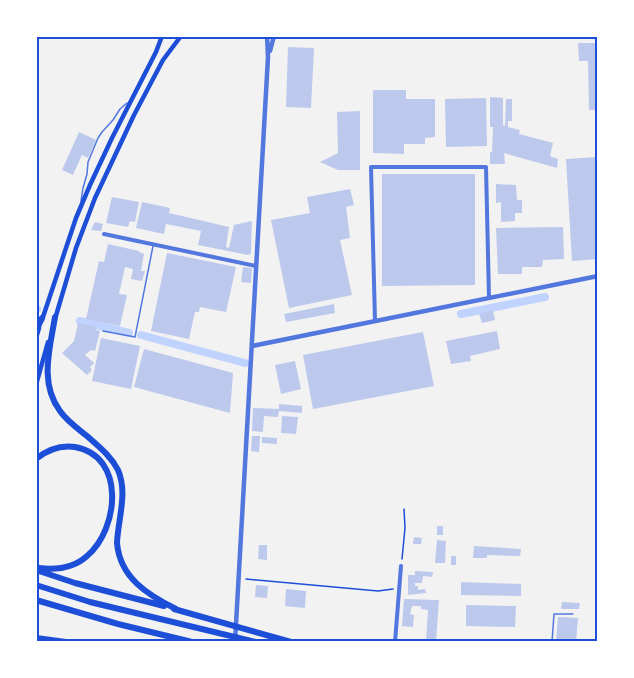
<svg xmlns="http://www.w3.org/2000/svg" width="634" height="678" font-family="Karla,sans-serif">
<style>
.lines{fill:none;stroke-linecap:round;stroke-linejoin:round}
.canal{stroke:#bfd3fe;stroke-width:8}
.building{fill:#bdc9ec}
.path{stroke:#1d4ed8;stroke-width:1.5}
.service{stroke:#5277de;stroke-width:1.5}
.minor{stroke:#5277de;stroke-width:4}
.tertiary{stroke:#5277de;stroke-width:4.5}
.secondary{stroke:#1d4ed8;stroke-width:4.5}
.motorway{stroke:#1d4ed8;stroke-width:6}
.neatline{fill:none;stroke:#1d4ed8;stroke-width:2}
</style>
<rect width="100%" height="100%" fill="#f2f2f2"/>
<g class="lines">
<path class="canal" d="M36,309h1
M461,314l84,-17
M80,321l49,12
M141,335l104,28"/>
</g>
<path class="building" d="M578,43h20v67h-9l-1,-49h-9z
M288,47l26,1 -3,60 -25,-1z
M373,90h33v9h29v38l-10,1v6h-21v10l-31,-1z
M490,97l13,1v27l2,1 1,-27h6v22h-4v6l12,3 -1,4 34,9 -3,13 8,3 -1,9 -53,-15 1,11h-15v-12h2l1,-25h-3z
M486,98l1,48 -41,1 -1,-48z
M360,111v59h-22l-18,-8 18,-9 -1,-41z
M79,132l17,8 -8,18 -6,-3 -9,20 -11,-5z
M598,157v102l-26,2 -6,-102z
M382,174h93v111l-93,1z
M496,184l20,1 1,15h5v13h-7v8l-14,1v-20l-5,1z
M350,189l4,16 -8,2 4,31 -10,2 12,55 -63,13 -18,-88 39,-7 -3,-16z
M112,197l27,5 -4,20 -5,-1 -2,6 -22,-4z
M142,202l28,6 -1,5 60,14 -3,20 3,1 5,-23 18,-4 -1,33 -3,1 -50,-10 3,-14 -35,-7 -2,10 -28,-6z
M95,222l8,2 -2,7 -10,-1z
M563,227l1,32 -21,1 -1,7h-20v7h-24l-2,-46z
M108,244l31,7v1l5,2 -3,17h4l-3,10 -11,-2 2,-10 -8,-2 -6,27 8,1 -7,31 -34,-7 13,-58 5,1z
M167,253l69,14 -10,45 -26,-5 -1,5h-4l-6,27 -38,-8z
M243,267l9,1 -1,15 -10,-1z
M334,304l1,9 -49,9 -2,-8z
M493,310l2,10 -13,3 -3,-9z
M78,323l19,4 -1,3 4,1 -5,20 -4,-1 -6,5 9,8 -4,4 2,3 -5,5 -25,-22 12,-12z
M497,331l3,18 -30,7 1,5 -20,3 -5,-23z
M423,332l11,54 -121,23 -10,-54z
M101,338l39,8 -9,43 -39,-8z
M144,349l89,24 -3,40 -96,-26z
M295,361l6,28 -20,5 -6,-29z
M279,404l23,2v7l-23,-2 -1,6 -14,-1 -1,16 -11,-1 1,-23 26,1z
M282,416l16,1 -2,17 -15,-1z
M252,436h8l-1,16 -8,-1z
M262,437l15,1v6l-15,-1z
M437,526h6v9h-6z
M414,537l8,1 -1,6h-8z
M437,540l9,1 -1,22h-10z
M259,545h8v15l-9,-1z
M474,546l47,3 -1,7 -33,-1v3h-14z
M451,556h5v9h-5z
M415,571l18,1 -1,5 -9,-1 -1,7h-7v3h3v4l7,-1 1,4 -18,2v-20h7z
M461,582l60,2v12l-60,-1z
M256,585l12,1 -1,12 -12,-1z
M286,589l20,2 -1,17 -20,-2z
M404,599l35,1 -3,42h-10l2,-32 -7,-1v-3h-9l-2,8 4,1 -1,12 -11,-1z
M562,602l18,1 -1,6h-18z
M466,605l50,1 -1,21 -49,-1z
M558,617l20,1 -2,24h-20z"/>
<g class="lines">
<path class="path" d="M190,36h3
M402,559l3,-31 -1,-19
M246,579l132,12 15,-2"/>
<path class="service" d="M81,201l2,-13 4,-14 1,-12 10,-24 4,-6 11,-12 7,-11 7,-6
M103,331l32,6 18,-91
M552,642l2,-28h19"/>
<path class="minor" d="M104,234l152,32
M375,321l-4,-154h115l3,131
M395,642l6,-76"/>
<path class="tertiary" d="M270,51l4,-15
M252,346l346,-70
M235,642l33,-585 -1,-21"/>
<path class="secondary" d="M55,319l21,-71 19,-50 39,-83 29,-55 18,-24
M42,320l34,-102 14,-33 22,-47 44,-86 6,-16
M36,338l3,-10
M36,385l12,-43"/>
<path class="motorway" d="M55,317c-5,31 -16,66 5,94 7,10 17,17 27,25 11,10 24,20 31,34 10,23 0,49 -1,73 3,35 31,52 59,66
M36,331l6,-13
M36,459c11,-9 24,-14 39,-12 51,9 44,82 12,109 -13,12 -31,14 -48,12
M36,570l39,13 89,23
M36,585l54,17 166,40
M36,600l82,24 74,18
M174,609l117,33
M36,638l30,4"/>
</g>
<rect width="634" height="678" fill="none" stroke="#ffffff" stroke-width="75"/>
<rect x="38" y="38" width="558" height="602" class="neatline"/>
</svg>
